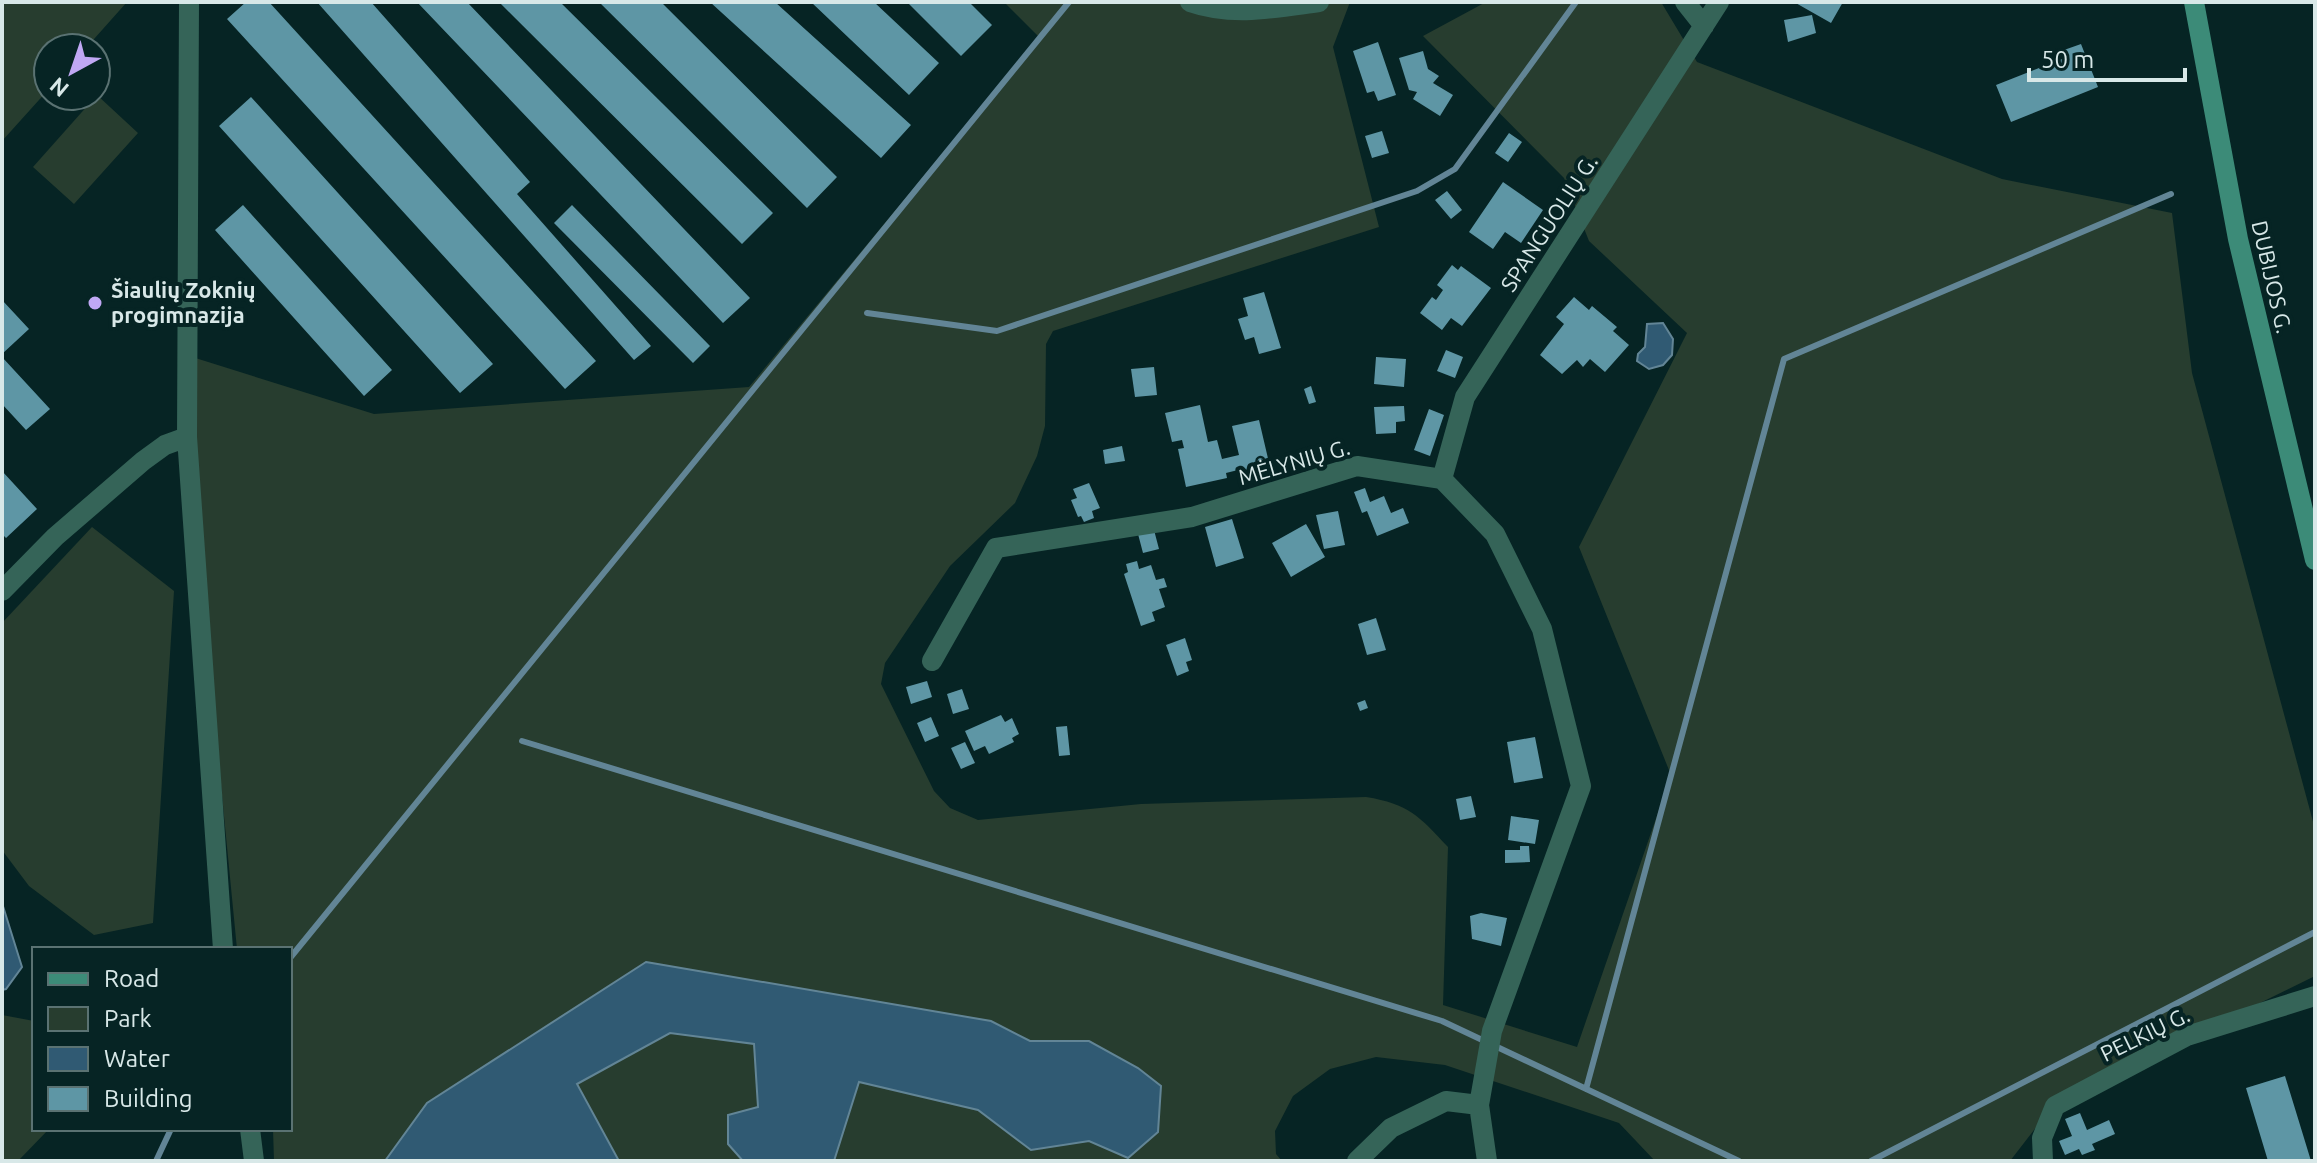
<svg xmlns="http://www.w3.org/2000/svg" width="2317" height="1163" font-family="Ubuntu,sans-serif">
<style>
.green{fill:#273d2f}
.water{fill:#305a73;stroke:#628596;stroke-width:2}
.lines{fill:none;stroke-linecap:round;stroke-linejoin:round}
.stream{stroke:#628596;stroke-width:6}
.building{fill:#5e96a5}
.minor{stroke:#356458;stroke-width:20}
.secondary{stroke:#3c8b78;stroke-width:20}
.poi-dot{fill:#c0a8f4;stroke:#062424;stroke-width:3}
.labels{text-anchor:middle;stroke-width:8;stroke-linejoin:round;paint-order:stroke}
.street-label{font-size:22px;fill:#d8e8e8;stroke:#062424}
.poi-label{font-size:22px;font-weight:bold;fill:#d8e8e8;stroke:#062424;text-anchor:start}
</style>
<rect width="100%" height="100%" fill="#062424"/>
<path class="green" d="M2,2h125l-41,46h-38v42l-46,51z
M1004,2h346l-17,45 46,180 -326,104 -7,13 -1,82 -8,30 -22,47 -65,63 -65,97 -4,21 53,107 16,17 28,12 163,-16 225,-7c43,7 53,19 82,50l-5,158 134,42 94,-272 -92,-228 108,-214 -98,-92 -25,-63 -141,-142 63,-34h175l36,60 305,117 170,34 20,160 123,456v147l-261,128 -44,57h-355l-36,-38 -174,-58 -69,-8 -46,12 -37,27 -18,35 1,23 6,7h-448l25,-79 119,28 53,40 58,-9 39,16 -39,-116h-59l-39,-20 -345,-59 -219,141 -42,58h-111l-1,-32h17v-180h-53l-50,-512 2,-81 185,58 375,-27 290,-350z
M97,95l41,38 -64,71 -41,-37z
M92,527l82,64 -21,332 -59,12 -65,-49 -27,-36v-227z
M2,1015l32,6v108h15l-31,32h-16z
M670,1033l84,11 4,63 -30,36 15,18h-124l-42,-77z"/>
<path class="water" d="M1663,323l10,16 -1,16 -9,10 -14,4 -12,-8 1,-7 7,-7 2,-23z
M2,903l20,64 -16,22 -4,1z
M646,962l345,59 39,20h59l49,27 23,18 -3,46 -30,26 -39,-17 -58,9 -53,-40 -119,-28 -25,79h-91l-15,-17v-29l30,-8 -4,-63 -84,-11 -93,51 42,77h-234l42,-58z"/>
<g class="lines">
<path class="stream" d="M867,313l130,18 420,-140 38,-22 121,-167
M522,741l920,280 297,140
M290,958l779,-956
M1586,1089l198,-730 387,-165
M156,1161l15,-32
M1871,1161l444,-229"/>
</g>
<path class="building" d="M246,2h23l327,359 -31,28 -338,-370z
M317,2h54l159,180 -13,12 134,152 -17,14z
M417,2h50l283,296 -27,25z
M499,2h61l213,211 -31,31z
M599,2h62l176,175 -30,31z
M710,2h65l136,123 -30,33z
M811,2h63l65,61 -30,32z
M907,2h62l23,23 -31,31z
M1794,2h49l-12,21z
M1812,15l4,18 -28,9 -4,-22z
M1378,42l18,53 -18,6 -4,-10 -7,2 -14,-42z
M2081,44l17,43 -87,35 -15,-37 71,-28 -3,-7z
M1423,51l5,18 11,7 -6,7 20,12 -13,21 -27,-17 4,-7 -8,-2 -10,-32z
M251,97l242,267 -33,29 -241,-267z
M1382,131l7,22 -17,5 -7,-22z
M1509,133l13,9 -14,20 -13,-9z
M1503,182l40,28 -22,33 -16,-11 -12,17 -24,-17z
M1447,191l15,19 -11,9 -16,-19z
M243,205l149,165 -28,26 -149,-166z
M572,205l138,141 -17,17 -139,-140z
M1452,265l6,5 3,-4 30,22 -29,38 -11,-8 -9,12 -22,-17 12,-16 4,3 7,-10 -6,-5z
M1264,292l17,56 -22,6 -5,-17 -9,3 -7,-21 10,-3 -5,-18z
M1574,297l15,13 3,-4 25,21 -4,4 16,14 -24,27 -15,-13 -7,8 -6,-7 -15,14 -22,-19 24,-31 -8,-7z
M2,300l27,29 -27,25z
M1446,350l17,7 -8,21 -18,-7z
M2,357l48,52 -24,21 -24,-26z
M1376,357l30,2 -2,28 -30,-3z
M1154,367l3,28 -22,2 -4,-28z
M1311,386l5,16 -7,2 -5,-15z
M1200,405l8,37 9,-2 5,19 17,-4 -7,-29 27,-6 11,47 -27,6 -1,-4 -16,4 1,5 -41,9 -8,-38 6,-1 -2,-8 -10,2 -7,-29z
M1404,406l1,15 -9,1v11l-20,1 -2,-27z
M1429,409l15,6 -14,41 -16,-6z
M1122,446l3,15 -20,3 -2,-14z
M2,471l35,38 -31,29 -4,-4z
M1089,483l11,25 -8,3 2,7 -10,4 -3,-6 -3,1 -7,-17 6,-2 -4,-9z
M1365,488l5,14 14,-6 7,17 12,-5 6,15 -32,13 -10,-25 -5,2 -8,-21z
M1338,511l7,34 -21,4 -8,-34z
M1232,519l12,39 -28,9 -11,-40z
M1306,524l19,33 -34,20 -19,-34z
M1154,530l5,19 -16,4 -5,-19z
M1137,561l2,8 12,-4 5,15 8,-2 3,9 -8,2 6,18 -13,5 3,9 -14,5 -17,-52 4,-2 -2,-8z
M1376,618l10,32 -19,5 -9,-31z
M1185,638l7,22 -6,2 3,9 -12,5 -11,-31z
M927,681l5,16 -21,7 -5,-17z
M962,689l7,20 -16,5 -6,-20z
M1365,700l3,8 -8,3 -3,-8z
M1001,715l4,7 7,-4 7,16 -7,4 2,4 -25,12 -4,-8 -11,5 -9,-20z
M931,717l8,19 -14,6 -8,-19z
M1067,726l3,29 -11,1 -3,-29z
M1535,737l8,41 -29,5 -7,-41z
M965,742l10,21 -14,6 -10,-21z
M1471,796l5,21 -16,3 -4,-21z
M1511,816l28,4 -4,24 -27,-4z
M1520,846h9l1,16 -25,1v-13h15z
M1481,913l26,5 -6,28 -29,-7 -2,-23z
M2285,1076l19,62 7,23h-43l-22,-73z
M2080,1113l7,17 22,-10 6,14 -23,10 3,6 -13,5 -3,-6 -14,6 -6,-14 13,-5 -7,-17z"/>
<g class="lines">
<path class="minor" d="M189,2l-2,435 36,512
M1190,2c43,15 85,6 129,0
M1685,2l19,24
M1442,479l23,-82 254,-395
M2,591l53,-54 88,-76 22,-16 22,-8
M932,661l64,-113 196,-31 165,-51 85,13 53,55 47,95 39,157 -89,245 -13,74
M250,1129l4,32
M1357,1161l34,-33 55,-27 33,4 8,56
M2043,1161l-1,-23 13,-32 132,-70 128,-40"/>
<path class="secondary" d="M2194,2l44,237 77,321"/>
</g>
<circle class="poi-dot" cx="95" cy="303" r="8"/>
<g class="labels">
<g class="street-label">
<text transform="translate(1549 223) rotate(-57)" y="8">SPANGUOLIŲ G.</text>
<text transform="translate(2272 277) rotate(77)" y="8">DUBIJOS G.</text>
<text transform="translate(1294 462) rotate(-16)" y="8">MĖLYNIŲ G.</text>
<text transform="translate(2145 1034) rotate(-26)" y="8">PELKIŲ G.</text>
</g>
<g class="poi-label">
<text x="111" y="298">Šiaulių Zoknių<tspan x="111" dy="25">progimnazija</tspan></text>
</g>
</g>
<rect width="2317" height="1163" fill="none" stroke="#d8e8e8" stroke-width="8"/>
<rect x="32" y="947" width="260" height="184" fill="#062424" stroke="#5a7272" stroke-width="2"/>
<rect x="48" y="973" width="40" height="12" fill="#3c8b78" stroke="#5a7272" stroke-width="2"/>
<text x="104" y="987" font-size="24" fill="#d8e8e8">Road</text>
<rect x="48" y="1007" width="40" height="24" fill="#273d2f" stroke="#5a7272" stroke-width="2"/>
<text x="104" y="1027" font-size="24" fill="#d8e8e8">Park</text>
<rect x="48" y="1047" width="40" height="24" fill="#305a73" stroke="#5a7272" stroke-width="2"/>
<text x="104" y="1067" font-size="24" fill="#d8e8e8">Water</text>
<rect x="48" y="1087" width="40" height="24" fill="#5e96a5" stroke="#5a7272" stroke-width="2"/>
<text x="104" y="1107" font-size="24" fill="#d8e8e8">Building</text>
<g transform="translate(72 72) rotate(220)"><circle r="38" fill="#062424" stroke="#5a7272" stroke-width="2"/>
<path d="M0-6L14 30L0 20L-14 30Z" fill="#c0a8f4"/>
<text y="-12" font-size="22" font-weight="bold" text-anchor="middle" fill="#d8e8e8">N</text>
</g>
<path d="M2029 68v12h156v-12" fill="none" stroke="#d8e8e8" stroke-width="4"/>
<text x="2041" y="68" font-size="24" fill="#d8e8e8" stroke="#062424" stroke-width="6" paint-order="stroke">50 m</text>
</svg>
